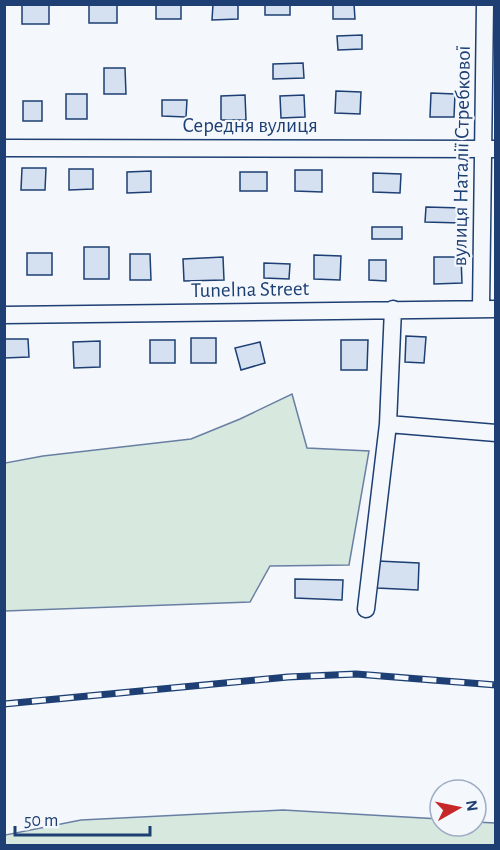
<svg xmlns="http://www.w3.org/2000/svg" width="500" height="850" font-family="'Alegreya Sans',sans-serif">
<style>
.green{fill:#d7e8df;stroke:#687fa3;stroke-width:1.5}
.building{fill:#d5e0f0;stroke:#1d3f73;stroke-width:1.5}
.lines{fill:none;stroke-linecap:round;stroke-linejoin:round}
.minor-casing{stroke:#1d3f73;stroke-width:19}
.minor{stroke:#f4f7fb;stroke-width:16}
.rail-casing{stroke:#1d3f73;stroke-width:7}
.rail{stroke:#f4f7fb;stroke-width:4.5;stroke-dasharray:14;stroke-linecap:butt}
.labels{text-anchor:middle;stroke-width:4.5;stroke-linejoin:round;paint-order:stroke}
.street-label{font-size:21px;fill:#1d3f73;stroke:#f4f7fb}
</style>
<rect width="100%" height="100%" fill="#f4f7fb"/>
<path class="green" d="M292,394l15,54 62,3 -20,114 -79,1 -20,36 -245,9v-148l38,-7 148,-17 49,-20z
M283,810l157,9v7h36v-4l19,1v22h-490v-10l76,-15z"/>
<path class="building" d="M22,4h27v20h-27z
M89,4h28v19h-28z
M156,4h25v15h-25z
M213,4h25v15l-26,1z
M265,4h25v11h-25z
M333,4h21l1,15h-22z
M362,35v14l-24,1 -1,-14z
M303,63l1,15 -31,1v-15z
M104,68h21l1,26h-22z
M336,91l25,1 -1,22 -25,-1z
M431,93l24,1 -1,23h-24z
M66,94h21v25h-21z
M245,95l1,25h-25v-24z
M304,95l1,22 -24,1 -1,-22z
M162,100h25l-1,17 -24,-1z
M23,101h19v20h-19z
M22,168h24l-1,22h-24z
M69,169h24v20l-24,1z
M295,170h27v22l-27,-1z
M151,171v21l-24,1v-21z
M240,172h27v19h-27z
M373,173l28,1 -1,19 -27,-1z
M426,207l36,1 -1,15 -36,-1z
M372,227h30v12h-30z
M84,247h25v32h-25z
M27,253h25v22h-25z
M130,254h20l1,26h-21z
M314,255l27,1 -1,24 -26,-1z
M223,257l1,23 -40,1 -1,-22z
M434,257h27l1,26 -28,1z
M369,260h17v21l-17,-1z
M264,263l26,1 -1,15 -25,-1z
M406,336l20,1 -2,26 -19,-1z
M191,338h25v25h-25z
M4,339h24l1,18 -25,1z
M150,340h25v23h-25z
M341,340h27l-1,30h-26z
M100,341v26l-26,1 -1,-26z
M260,342l5,21 -24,7 -6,-22z
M378,561l41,2 -1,27 -41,-2z
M295,579l48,1 -1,20 -47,-2z"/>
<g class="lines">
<g class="minor-casing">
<path id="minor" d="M4,148l492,1
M481,308l4,-304
M4,315l492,-6
M388,424l108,9
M366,609l22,-185 5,-115"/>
</g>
<use href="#minor" class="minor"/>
<g class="rail-casing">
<path id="rail" d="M4,704l284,-27 68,-3 140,11"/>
</g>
<use href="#rail" class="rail"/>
</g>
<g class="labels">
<g class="street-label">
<text x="250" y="132">Середня вулиця</text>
<text transform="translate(461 156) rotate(-89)" y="7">вулиця Наталії Стребкової</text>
<text transform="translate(250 289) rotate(-1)" y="7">Tunelna Street</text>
</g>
</g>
<rect width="500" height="850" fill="none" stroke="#1d3f73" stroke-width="12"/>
<g transform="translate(458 808) rotate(81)"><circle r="28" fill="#f4f7fb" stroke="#9eadc5" stroke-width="1.5"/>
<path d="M0-4.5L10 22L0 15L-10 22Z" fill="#c62828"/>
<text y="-9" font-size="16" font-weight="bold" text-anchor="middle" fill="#1d3f73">N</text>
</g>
<path d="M15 826v9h135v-9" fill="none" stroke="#1d3f73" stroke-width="3"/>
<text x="24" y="826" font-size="18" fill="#1d3f73" stroke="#f4f7fb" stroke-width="4.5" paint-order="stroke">50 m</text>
</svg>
